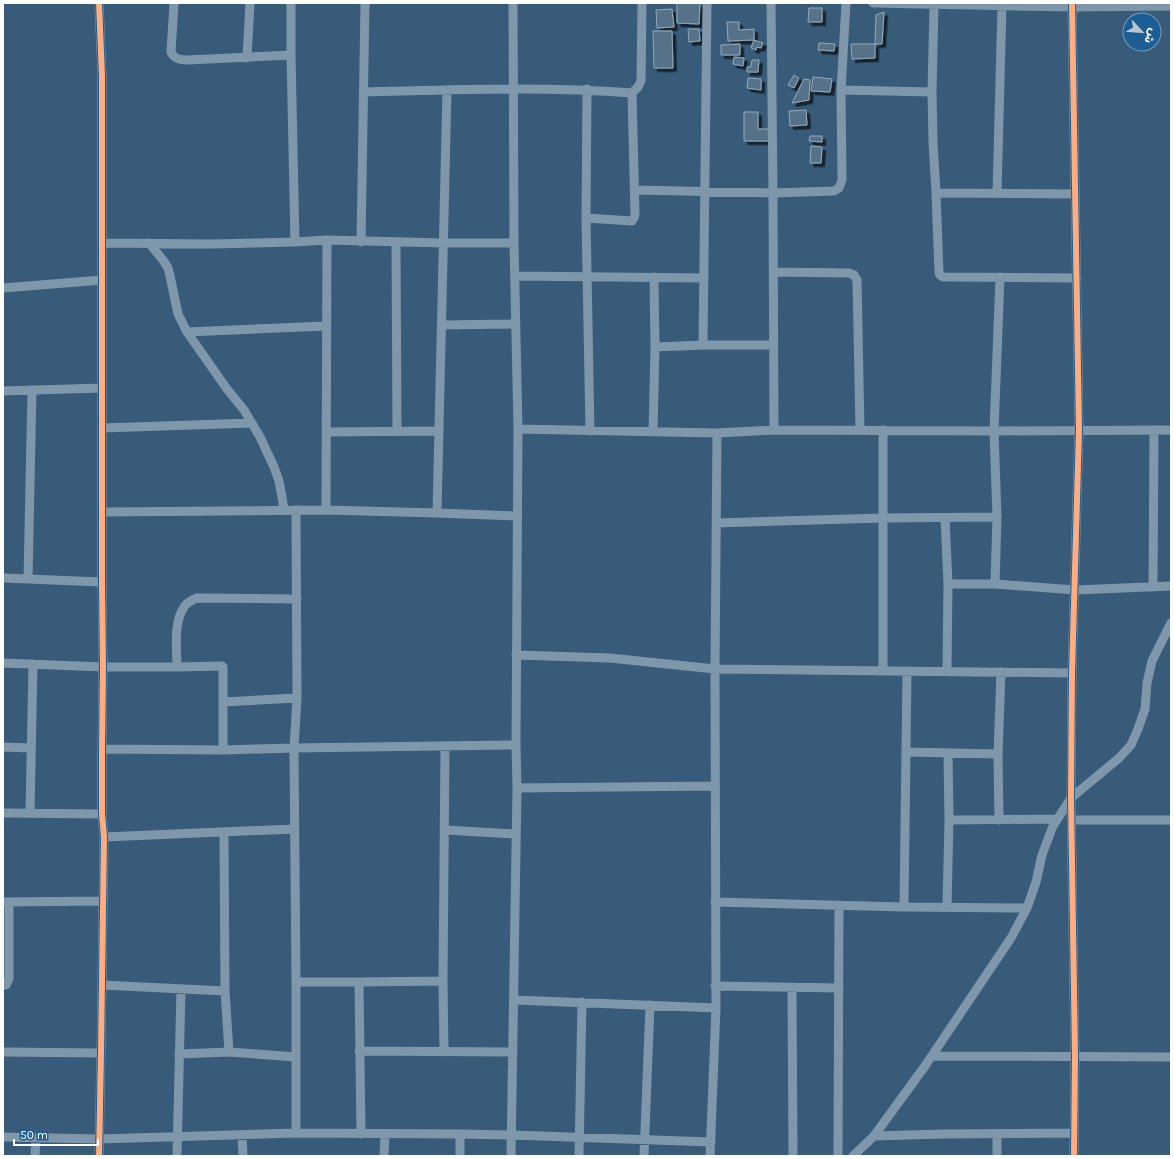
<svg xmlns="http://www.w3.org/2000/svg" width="1174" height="1159" font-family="Karla,'Noto Sans Arabic',sans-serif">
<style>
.building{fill:#557288;stroke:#94a9b9;filter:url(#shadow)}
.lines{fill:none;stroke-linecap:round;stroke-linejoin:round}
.street{stroke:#7f97ab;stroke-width:9}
.cycleway-casing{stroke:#1c5e93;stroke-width:8}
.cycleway{stroke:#ffac80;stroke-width:6}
</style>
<defs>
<filter id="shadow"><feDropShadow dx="3.5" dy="3.5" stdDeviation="0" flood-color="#0009"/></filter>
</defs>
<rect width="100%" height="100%" fill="#375b78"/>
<path class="building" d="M677,3h23l-1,21 -22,-1z
M809,8h13v14h-14z
M672,9l2,18 -17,1 -1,-18z
M884,12l-2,32h-7l1,-29z
M727,22h12v8l15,-1v11l-26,1z
M688,29h11l1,12 -11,1z
M653,31h19l1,37h-19z
M754,40l9,3 -2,5 -4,-1 -1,3 -5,-2z
M819,43l16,1 -1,7 -16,-1z
M740,44v11h-19v-10z
M851,44h24v14l-23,1z
M734,57l10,1 -1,8 -10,-2z
M752,60h7l-1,12h-11v-5h4z
M794,75l5,3 -5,10 -6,-3z
M813,77l19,2 -2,13 -19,-1z
M748,78l13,1v11l-14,-2z
M804,79l6,1 -1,20 -17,3z
M806,110l1,15 -17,1 -1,-15z
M744,112h14v17h13l-1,12h-26z
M810,136h12v6l-13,-1z
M811,146l11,1 -1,16h-11z"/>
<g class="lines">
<path class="street" d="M174,3l-3,49c3,7 9,8 16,8l104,-5
M291,3v52l4,187
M771,3l2,190 1,237
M873,3l199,4 99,-1
M1072,3l7,427 -7,243 -1,125 4,258 -1,100
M934,5l-2,87 1,50 3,51 3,79 1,3 3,2 134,1
M247,58l3,-55
M587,89l-1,129 4,213
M841,90l91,2
M364,92c89,-2 178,-6 268,1
M634,190l139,3 61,-2 5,-3 3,-8 -1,-90 5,-87
M936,193l139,1
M997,193l5,-187
M586,218l46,3 2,-3 1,-4 -3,-121 6,-6 3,-6 1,-78
M361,242l4,-239
M396,242l1,189
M103,243l109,1 83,-2 32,-2 117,3h70
M149,243l14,17 5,8 2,8 8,38 9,18 40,57 17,21 16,27 14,30 5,14 3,16 2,13
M774,272l75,1 5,2 3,5 3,150
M515,276l189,2
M3,288l99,-8
M442,325l74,-1
M187,332l139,-6
M703,345l4,-342
M655,347l48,-2h70
M3,391l99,-3
M103,428l149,-5
M518,429l199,4 57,-3 220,1 177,-1
M326,432l113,-1
M653,432l2,-85 -1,-70
M296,510l1,188 -3,50 2,234v151
M326,510l1,-270
M103,512l223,-2 111,3 80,3
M437,513l10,-423
M945,518l3,66 -1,87
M716,523l167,-5 114,-1
M3,578l99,4
M28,579l4,-189
M948,584h47l80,6 96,-4
M995,584l2,-67 -3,-86 6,-154
M1153,587l1,-157
M516,655l94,3 105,11 357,4
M3,663l100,4h74l45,-1 1,1v83
M177,667c0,-19 -4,-43 7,-60 3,-5 8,-7 13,-9l100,1
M883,671v-241
M223,702l74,-4
M3,747l28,1
M102,749l121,1 71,-2 222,-3
M907,752l91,2
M517,788l198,-2
M3,813l99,1
M30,813l3,-149
M949,820l108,-1
M999,820l-1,-66 3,-82
M1072,820h99
M445,830l71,4
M224,833l1,158 4,61
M104,837l190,-8
M3,902l100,-1
M715,902l189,5 123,1
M904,907l3,-236
M947,907l2,-87 -1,-67
M296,982h63l84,-1
M359,982l2,152
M3,985h3l3,-6v-77
M102,985l123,6
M715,986l124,2
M792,987l1,169
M514,1000l202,8
M359,1051l154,1
M3,1052l98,1
M444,1052l-1,-71 2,-235
M179,1054l50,-2 67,5
M932,1056l239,1
M460,1134v22
M997,1134v22
M242,1135l1,21
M874,1136l69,-2 131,-1
M3,1137l96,2 197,-6 164,1 52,1 199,7
M35,1156l1,-18
M99,1156l2,-103 3,-216 -2,-23v-65l1,-82 -1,-85v-506l-3,-73
M177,1156l4,-167
M384,1156l1,-22
M511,1156l6,-368 -1,-43 2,-316 -4,-186 -1,-240
M579,1156l3,-154
M644,1156l6,-151
M710,1156l6,-148 -1,-339 2,-236
M838,1156l1,-251
M853,1156l21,-20 51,-70 86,-128 16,-30 9,-26 6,-27 11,-29 18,-28 48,-40 12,-13 7,-16 7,-20 2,-26 5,-22 19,-38"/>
<g class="cycleway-casing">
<path id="cycleway" d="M1072,3l7,427 -7,243 -1,125 4,258 -1,100
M99,1156l2,-103 3,-216 -2,-23v-65l1,-82 -1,-85v-506l-3,-73"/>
</g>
<use href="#cycleway" class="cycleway"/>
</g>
<rect width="1174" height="1159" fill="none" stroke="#ffffff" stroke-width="8"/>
<g transform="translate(1142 32) rotate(116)"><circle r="19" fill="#1c5e93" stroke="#779ebe"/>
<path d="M0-3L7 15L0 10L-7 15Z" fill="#b9c6d0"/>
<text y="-6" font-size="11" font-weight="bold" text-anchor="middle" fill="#ffffff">ش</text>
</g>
<path d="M14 1139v6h84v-6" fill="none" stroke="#ffffff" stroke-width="2"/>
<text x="20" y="1139" font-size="12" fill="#ffffff" stroke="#1c5e93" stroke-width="3" paint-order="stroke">50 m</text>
</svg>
